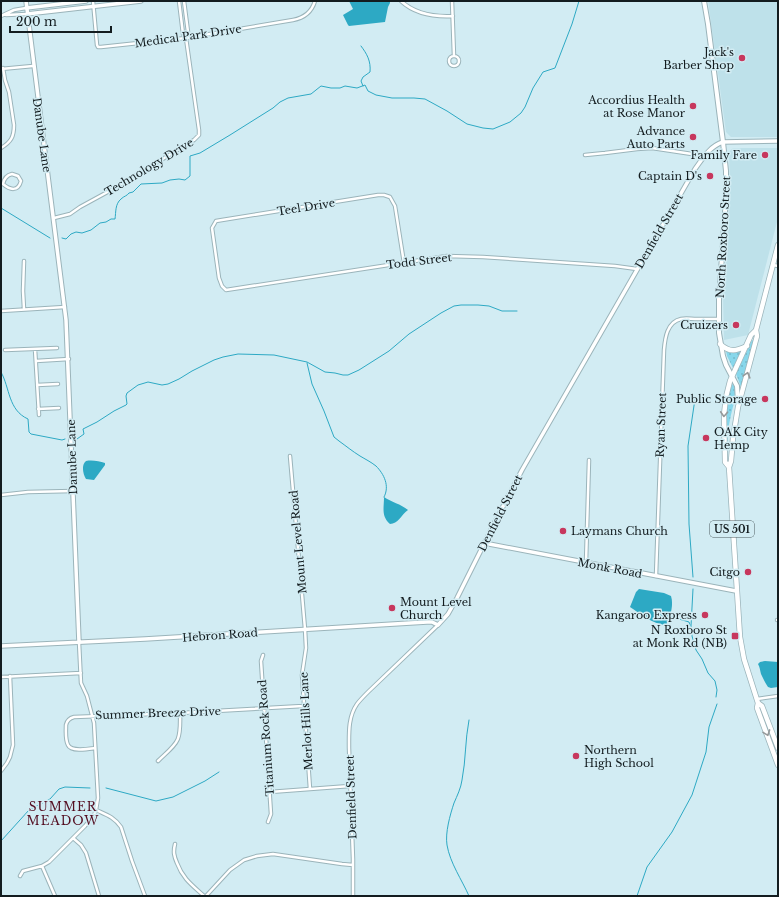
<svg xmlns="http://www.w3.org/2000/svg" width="779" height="897" font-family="'Libre Baskerville',serif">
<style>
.built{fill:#bee1ea}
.grass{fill:url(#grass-dots)}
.water{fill:#2da9c4}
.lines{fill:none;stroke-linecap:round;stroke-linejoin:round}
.stream{stroke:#2da9c4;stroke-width:1}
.minor-casing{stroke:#9bb4ba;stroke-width:4.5}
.tertiary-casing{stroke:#9bb4ba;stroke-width:5.5}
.primary-casing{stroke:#9bb4ba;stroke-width:6}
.trunk-casing{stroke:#9bb4ba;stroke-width:6}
.minor{stroke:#fff;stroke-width:2.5}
.tertiary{stroke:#fff;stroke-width:3.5}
.primary{stroke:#fff;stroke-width:4}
.trunk{stroke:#fff;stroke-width:4.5}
.oneway{stroke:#95999a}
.poi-dot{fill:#c7375d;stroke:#d2ecf3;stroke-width:1.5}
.labels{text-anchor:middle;stroke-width:3;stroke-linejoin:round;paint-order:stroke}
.shield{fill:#d2ecf3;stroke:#4c5a5f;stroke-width:1}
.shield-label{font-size:10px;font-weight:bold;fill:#131c1f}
.street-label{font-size:11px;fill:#131c1f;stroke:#d2ecf3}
.poi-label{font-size:11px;fill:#131c1f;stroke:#d2ecf3;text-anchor:end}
.neighbourhood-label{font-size:12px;letter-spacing:1px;fill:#540f22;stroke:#d2ecf3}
</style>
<defs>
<pattern id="grass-dots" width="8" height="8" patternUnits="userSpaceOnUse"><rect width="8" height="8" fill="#88d7eb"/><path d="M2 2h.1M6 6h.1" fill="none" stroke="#74b8c9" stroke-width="1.8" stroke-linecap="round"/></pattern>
</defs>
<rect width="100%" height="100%" fill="#d2ecf3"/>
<path class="built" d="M708,1h70v136h-47l-5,-5z
M733,148h45v70l-30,117 -24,5 -1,-44 6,-73 1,-40 -1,-31z"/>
<path class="grass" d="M752,340l2,1 -13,46 -5,-13z
M726,351h15l-8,17 -6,-12z
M733,383c5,12 -1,25 -3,37 -2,8 -2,18 -3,25 -1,-21 -3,-43 6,-62z"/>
<path class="water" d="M349,1h41v2l-2,4 -3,15 -36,4 -1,-1 -5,-10 10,-6z
M86,461c6,-1 13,0 19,2v2l-11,15 -8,-1c-3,-5 -5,-14 0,-18z
M384,497c7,5 17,7 24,13 -7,5 -10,14 -18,14 -9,-8 -6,-16 -6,-27z
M639,589l25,4 7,3c3,9 -1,22 -5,29 -14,-1 -25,-11 -36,-18l6,-15z
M765,661l13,1v25l-7,1 -3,-1c-3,-4 -5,-9 -7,-13 -1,-3 -1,-7 -3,-10l2,-2z"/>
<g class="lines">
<path class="stream" d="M361,46c6,8 10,15 9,26l-7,5 -2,4 2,5
M1,208l49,30
M62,238l4,1 5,-5 5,-2 6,1 9,-3 9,-7 6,-1 5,-3h4c1,-7 0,-15 6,-20 3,-3 6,-3 8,-6l4,-1 8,-8 21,-1 8,-3 9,-1 6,1 5,-4v-20l10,-3 30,-18 43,-27 7,-6 8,-4 23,-4 10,-8 10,2h9l5,-2 12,2 8,-3 3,6 8,4 16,3h22l11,1 22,12 20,13 16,4 10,1 17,-7 11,-9 4,-6 8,-19 10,-16 12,-4 17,-44 7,-23
M307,363l5,21 12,27 10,26 5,4c7,5 13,10 21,15 5,3 11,6 16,10 8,8 14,20 8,31
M1,372c9,16 7,38 27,47l1,13 2,2 31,6 3,-1
M77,439l7,-5 -1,-5 14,-7 17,-11 12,-6 1,-1 -1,-8 1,-3 11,-8 10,-3 14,3 6,-1 11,-5 13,-8 22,-11 9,-3 15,-3 36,1 33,7 18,10 10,1 8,2h5l11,-5 30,-19 20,-17 32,-21 13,-7 7,-1h17l11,1 13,5h15
M693,577l-4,-53 -1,-78 7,-47
M693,589l-2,37 1,10 4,14 6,9 6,14 7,8 2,9 -1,7
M669,616l20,6 1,3
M106,788l50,13 17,-4 32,-16 14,-9
M1,841l28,-31 21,-11 9,-10 6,-2 25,1
M469,896c-7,-16 -19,-33 -22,-51 -2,-12 3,-30 7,-42 3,-7 7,-15 8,-23 4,-20 3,-40 7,-60
M637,896l10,-29 25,-35 20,-37 14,-43 3,-25 8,-23"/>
<g class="minor-casing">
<path id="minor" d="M93,1l4,44 1,2h3l85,-9 107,-18c11,-2 19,-9 22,-19
M179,1l4,33 3,4
M401,1c14,13 33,16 52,15
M452,1l2,55
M6,15l21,-1
M1,16l13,-6 12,-2
M449 61a5 5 0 1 1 10 0a5 5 0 1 1-10 0Z
M1,69l32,-3
M1,148c10,-6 13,-11 13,-23l-5,-33 -4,-12 -2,-12
M585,155l20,-2 32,-4 15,-1 40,6 11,4
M1,184h2c7,6 15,8 18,-3l-3,-5 -6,-2c-5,1 -8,5 -9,10
M54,218l16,-4 10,-7 33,-18 81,-49 5,-5v-5l-13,-92 2,-6 -4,-31
M24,261l-1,30 1,18
M404,263l-9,-57 -5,-9 -6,-2h-6l-156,25 -6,1 -4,7 7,50 3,8 4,4 221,-34 36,1 132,9 22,3
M773,265l5,1
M1,311l64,-4
M35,349l4,66
M5,350l52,-2
M36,361l33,-2
M37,385l21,-1
M38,409l21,-1
M290,456l15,173 1,19 -4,27 8,114
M1,495l27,-3 45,-1
M586,563l3,-103
M656,576l8,-226c1,-12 3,-28 17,-31 5,-1 10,0 16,0 7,0 14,0 22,0
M777,620h1
M263,655l-2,6 10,153 -3,8
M1,677l80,-4
M757,699l21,-3
M95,748c-7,1 -24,4 -27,-3 -3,-6 -2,-14 -2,-20 1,-5 4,-7 8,-8l106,-4 123,-7
M158,761c20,-19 23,-18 22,-48
M1,771l6,-8 3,-6 3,-12 -3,-69
M270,792l80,-6
M96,810c11,5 18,7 25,17l11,34 13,35
M73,838l8,7 5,8 13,43
M175,844c-2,8 -1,12 2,19 6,16 15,22 27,33
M42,866l13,30
M20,876l3,-5 19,-5 7,-4 36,-36 9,-11 2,-5 2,-12 -4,-75 -7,-27 -6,-13 -2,-41
M206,896l24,-26 14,-10 13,-4 16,-2 69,10 11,1
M353,896v-37l-4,-111c0,-15 -1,-31 8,-44 3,-4 7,-8 11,-12l70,-67"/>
</g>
<g class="tertiary-casing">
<path id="tertiary" d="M26,1l40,319 13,322
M26,8l60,-7
M27,14l114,-13
M484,543l252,48
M1,646l144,-7 282,-17h5l6,3 10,-11 9,-16 40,-80 25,-48 173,-301c8,-11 15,-23 28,-27l55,-1"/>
</g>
<g class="primary-casing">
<path id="primary" d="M704,1l4,23 15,118 3,29v27l-7,102v33l4,23 3,9 11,21 1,16"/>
</g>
<g class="trunk-casing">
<path id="trunk" d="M756,330l1,6 -19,71 -5,31 -2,23 -2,6 11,170 4,22 14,44 -1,5 21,57
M720,344c10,9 16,7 27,2
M729,467l-4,-5 -1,-47 2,-18 4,-16 21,-46 5,-5 22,-85
M758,703l4,3 16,42"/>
</g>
<use href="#minor" class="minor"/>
<use href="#tertiary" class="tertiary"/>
<use href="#primary" class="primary"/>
<use href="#trunk" class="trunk"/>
</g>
<defs><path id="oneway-chevron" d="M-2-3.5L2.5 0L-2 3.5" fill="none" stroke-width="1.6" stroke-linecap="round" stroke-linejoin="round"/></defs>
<g class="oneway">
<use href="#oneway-chevron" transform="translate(747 375) rotate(-74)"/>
<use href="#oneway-chevron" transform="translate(724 414) rotate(93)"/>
<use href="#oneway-chevron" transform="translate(767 733) rotate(70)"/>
</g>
<g class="poi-dot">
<circle cx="742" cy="58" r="4"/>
<circle cx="693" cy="106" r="4"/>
<circle cx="693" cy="137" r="4"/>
<circle cx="765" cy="155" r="4"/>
<circle cx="710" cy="176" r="4"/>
<circle cx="736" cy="325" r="4"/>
<circle cx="765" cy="399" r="4"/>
<circle cx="706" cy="438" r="4"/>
<circle cx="563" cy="531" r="4"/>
<circle cx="748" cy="572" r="4"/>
<circle cx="392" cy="608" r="4"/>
<circle cx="705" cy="615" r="4"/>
<rect x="731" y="632" width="8" height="8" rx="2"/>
<circle cx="576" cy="756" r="4"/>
</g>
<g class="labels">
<rect class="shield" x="710" y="521" width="44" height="16" rx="3"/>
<g class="shield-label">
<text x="732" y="533">US 501</text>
</g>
<g class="street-label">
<text transform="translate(188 36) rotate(-8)" y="4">Medical Park Drive</text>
<text transform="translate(42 135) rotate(82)" y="4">Danube Lane</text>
<text transform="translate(149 167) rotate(-31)" y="4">Technology Drive</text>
<text transform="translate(306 207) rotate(-9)" y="4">Teel Drive</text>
<text transform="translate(659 231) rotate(-60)" y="4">Denfield Street</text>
<text transform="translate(723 237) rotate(-87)" y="4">North Roxboro Street</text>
<text transform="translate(419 261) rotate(-7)" y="4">Todd Street</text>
<text transform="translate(661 425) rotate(-88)" y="4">Ryan Street</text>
<text transform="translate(72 457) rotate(-92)" y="4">Danube Lane</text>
<text transform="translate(500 513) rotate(-63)" y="4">Denfield Street</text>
<text transform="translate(298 542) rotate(-95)" y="4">Mount Level Road</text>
<text transform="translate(610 568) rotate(11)" y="4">Monk Road</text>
<text transform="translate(220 635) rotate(-4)" y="4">Hebron Road</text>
<text transform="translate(158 713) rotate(-2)" y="4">Summer Breeze Drive</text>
<text transform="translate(306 721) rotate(-93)" y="4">Merlot Hills Lane</text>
<text transform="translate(266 738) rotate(-94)" y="4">Titanium Rock Road</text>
<text transform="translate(351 797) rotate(-92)" y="4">Denfield Street</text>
</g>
<g class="poi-label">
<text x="734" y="56">Jack's<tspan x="734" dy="13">Barber Shop</tspan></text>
<text x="685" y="104">Accordius Health<tspan x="685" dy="13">at Rose Manor</tspan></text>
<text x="685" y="135">Advance<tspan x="685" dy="13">Auto Parts</tspan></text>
<text x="757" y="159">Family Fare</text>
<text x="702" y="180">Captain D's</text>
<text x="728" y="329">Cruizers</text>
<text x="757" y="403">Public Storage</text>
<text x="714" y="436" text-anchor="start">OAK City<tspan x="714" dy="13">Hemp</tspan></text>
<text x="571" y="535" text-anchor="start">Laymans Church</text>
<text x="740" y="576">Citgo</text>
<text x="400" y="606" text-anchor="start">Mount Level<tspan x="400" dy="13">Church</tspan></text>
<text x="697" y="619">Kangaroo Express</text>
<text x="727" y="634">N Roxboro St<tspan x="727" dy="13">at Monk Rd (NB)</tspan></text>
<text x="584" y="754" text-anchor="start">Northern<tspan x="584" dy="13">High School</tspan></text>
</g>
<g class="neighbourhood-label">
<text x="63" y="811">SUMMER<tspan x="63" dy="14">MEADOW</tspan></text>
</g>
</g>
<rect width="779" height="897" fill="none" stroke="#131c1f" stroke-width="4"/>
<path d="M10 26v6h101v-6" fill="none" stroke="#131c1f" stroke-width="2"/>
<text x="16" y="26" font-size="12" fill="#131c1f" stroke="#d2ecf3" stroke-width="3" paint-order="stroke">200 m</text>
</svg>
